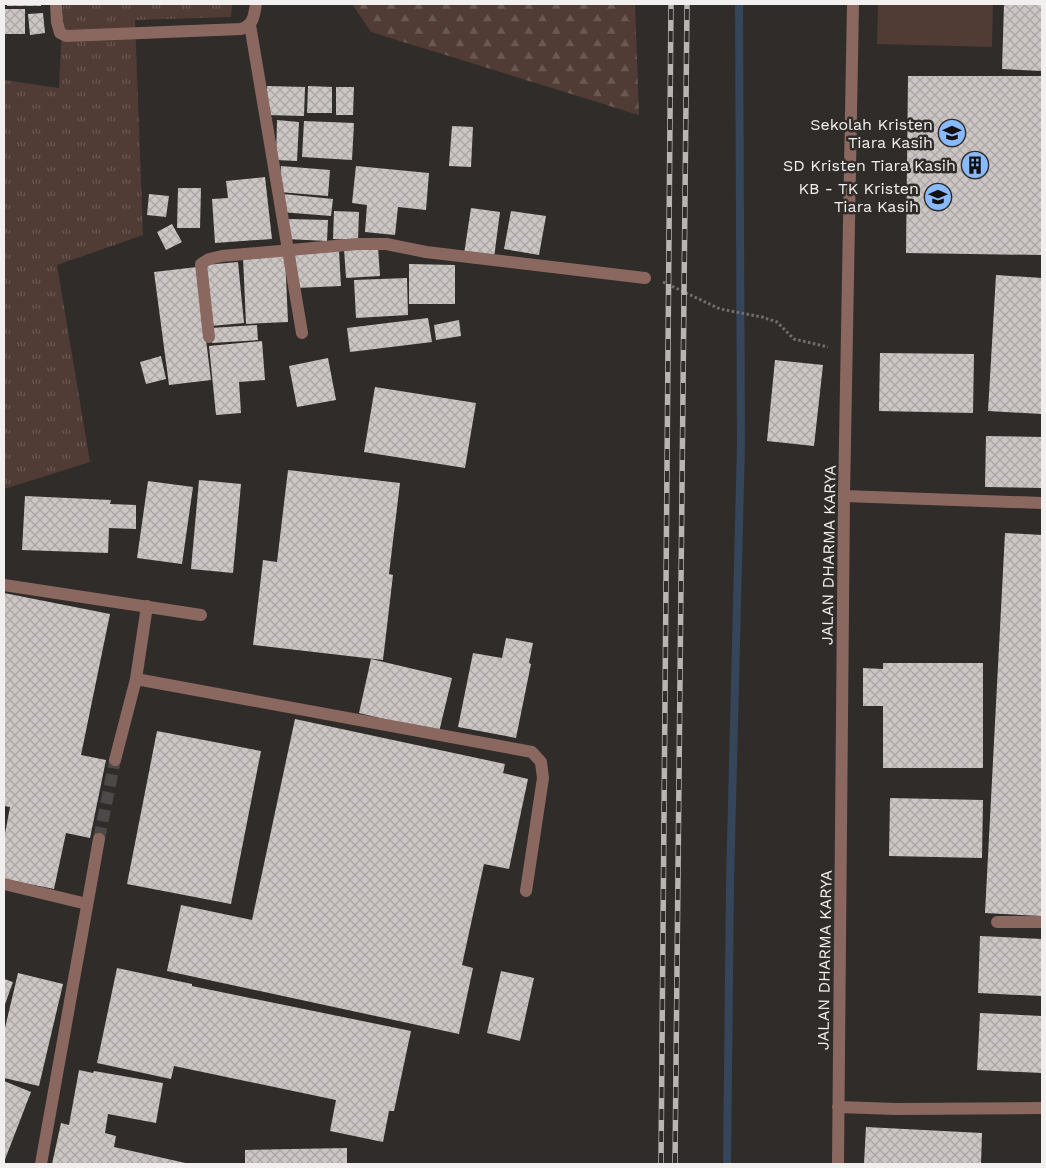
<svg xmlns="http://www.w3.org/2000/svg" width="1046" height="1168" font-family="'Work Sans',sans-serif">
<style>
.grass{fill:url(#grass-tufts)}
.forest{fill:url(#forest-firs)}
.pitch{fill:#503b35}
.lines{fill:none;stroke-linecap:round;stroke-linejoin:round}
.stream{stroke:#36465a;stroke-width:8}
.building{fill:url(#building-cross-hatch)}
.minor-tunnel{stroke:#4d4948;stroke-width:12;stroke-dasharray:12 6;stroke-linecap:butt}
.path{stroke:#736f6e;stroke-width:3;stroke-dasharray:2.5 2.5;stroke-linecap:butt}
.minor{stroke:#8a685f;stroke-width:12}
.rail-casing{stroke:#b8b6b4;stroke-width:5.5}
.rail{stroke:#302c2a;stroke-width:4;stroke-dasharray:11;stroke-linecap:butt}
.labels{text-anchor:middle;stroke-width:5;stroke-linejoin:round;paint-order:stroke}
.poi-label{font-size:16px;fill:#f2f0ef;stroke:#302c2a;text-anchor:end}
.street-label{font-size:16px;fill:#f2f0ef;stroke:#302c2a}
</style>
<defs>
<pattern id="grass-tufts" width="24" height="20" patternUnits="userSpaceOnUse" patternTransform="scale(1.25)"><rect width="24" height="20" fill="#503b35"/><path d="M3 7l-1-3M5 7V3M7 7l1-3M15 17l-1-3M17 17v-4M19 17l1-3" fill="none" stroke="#6a5853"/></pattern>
<pattern id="forest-firs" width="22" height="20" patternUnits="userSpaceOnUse" patternTransform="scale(1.25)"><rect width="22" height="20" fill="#503b35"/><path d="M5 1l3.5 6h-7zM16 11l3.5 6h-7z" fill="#6a5853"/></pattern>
<pattern id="building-cross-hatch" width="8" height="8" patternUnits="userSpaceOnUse" patternTransform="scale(1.25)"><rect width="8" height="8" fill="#cbc6c4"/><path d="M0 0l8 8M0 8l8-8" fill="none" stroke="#aaa6a5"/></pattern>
</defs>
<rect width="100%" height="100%" fill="#302c2a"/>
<path class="grass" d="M63,4h169l-1,13 -96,3 8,215 -86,30 33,197 -86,27v-409l55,8z"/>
<path class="forest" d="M352,4h283l4,111 -268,-83z"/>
<path class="pitch" d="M878,4h115l-1,43 -115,-3z"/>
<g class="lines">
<path class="stream" d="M727,1164l3,-281 11,-439 -2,-440"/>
</g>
<path class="building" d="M7,4h34v2h-34z
M1004,4h38v67l-40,-2z
M4,9h21v25h-21z
M43,13l2,20 -15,2 -2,-21z
M908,76h134v179l-136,-2z
M267,86l38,1 -1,29 -37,-1z
M308,86l24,1v26h-25z
M336,87h18l-1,28h-17z
M277,120l22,2 -2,39 -21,-1z
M304,121l50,2 -2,37 -50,-3z
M452,126l21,1 -2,40 -22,-1z
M281,166l49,4 -2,26 -49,-4z
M356,166l73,7 -3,37 -28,-3 -3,28 -30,-3 2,-27 -15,-2z
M265,177l7,62 -57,4 -3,-44 16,-1 -2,-17z
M178,188h23l-1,40h-23z
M149,194l20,2 -3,21 -19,-2z
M283,194l50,5 -2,17 -50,-4z
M471,208l29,4 -6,46 -30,-4z
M334,211l25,1 -1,28 -25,-1z
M511,211l35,5 -7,39 -35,-6z
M288,219l40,1 -1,21 -40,-2z
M172,224l10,18 -16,8 -9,-18z
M378,247l2,29 -34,2 -2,-29z
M339,251l2,35 -45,2 -1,-35z
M285,255l3,67 -42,2 -3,-67z
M238,262l6,61 -33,3 -6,-61z
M409,264l46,1v39h-46z
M197,267l14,113 -42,5 -15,-113z
M996,275l46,3v136l-54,-3z
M407,278l1,37 -52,3 -2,-38z
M428,318l4,24 -82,10 -3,-24z
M459,320l2,16 -25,4 -2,-15z
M257,325l1,15 -46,3 -1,-15z
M262,341l3,39 -26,2 2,31 -25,2 -7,-69z
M880,353l94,1 -1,59 -94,-2z
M161,356l5,23 -20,5 -6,-22z
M328,358l8,42 -39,7 -8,-41z
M775,360l48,5 -9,81 -47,-5z
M375,387l101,16 -11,65 -101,-16z
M986,436l56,1v51l-57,-1z
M288,470l112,13 -11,91 4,1 -10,85 -130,-15 10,-85 14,2z
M199,480l42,4 -8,89 -42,-4z
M148,481l45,6 -11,77 -45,-6z
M25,496l86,4 -1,4 26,1v24l-27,-1 -1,25 -86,-3z
M1005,533l37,2v381l-57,-3z
M4,593l106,21 -29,141 25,5 -16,78 -24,-5 -12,56 -50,-10v-40l6,-32 -6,-1z
M506,638l27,5 -4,20 2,1 -15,74 -58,-11 15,-74 29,5z
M371,659l81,19 -13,54 -80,-19z
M883,663h100v105h-100v-62h-20v-38l20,1z
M295,719l210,45 -2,9 25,6 -19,90 -25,-5 -22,101 11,3 -14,66 -292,-63 14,-66 71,15z
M157,731l104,20 -30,153 -104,-20z
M890,798l93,2 -1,58 -93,-2z
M980,936l62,3v57l-64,-3z
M117,968l75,16v2l219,45 -17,80h-5l-6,31 -53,-11 6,-31 -162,-34 -3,13 -74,-16z
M501,971l33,7 -14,63 -33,-8z
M18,973l45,11 -24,102 -35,-8v-46z
M4,979l9,3 -9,25z
M980,1013l62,3v57l-65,-3z
M79,1070l14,3 1,-2 69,12 -7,40 -48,-9 -3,19 11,3 -2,11 76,17h-138l9,-41 8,2z
M4,1081l27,11 -27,70z
M866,1127l116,6 -1,31h-117z
M347,1148v16h-102v-14z"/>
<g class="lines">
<path class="minor-tunnel" d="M99,839l16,-79"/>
<path class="path" d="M663,282l57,27 42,8 15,5 17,17 34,8"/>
<path class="minor" d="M56,4l1,18 3,11 6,3 175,-7c13,-4 13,-14 15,-25
M250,25l52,308
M209,337l-8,-73 8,-5 13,-3 136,-12h28l40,8 219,26
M844,496l198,7
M4,585l197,30
M147,606l-11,73 396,73 9,10 2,16 -17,113
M115,760l21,-81
M4,884l83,20
M997,922h45
M838,1107l58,2 146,-1
M41,1164l58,-325
M838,1164l6,-668 9,-492"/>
<g class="rail-casing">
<path id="rail" d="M661,1164l10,-1160
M675,1164l12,-1160"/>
</g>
<use href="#rail" class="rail"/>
</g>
<defs>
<g id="school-disc" transform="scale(1.4375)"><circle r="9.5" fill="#88bafc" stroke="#302c2a"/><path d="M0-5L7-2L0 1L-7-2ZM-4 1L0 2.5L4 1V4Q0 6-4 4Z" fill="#111"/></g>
<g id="building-disc" transform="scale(1.4375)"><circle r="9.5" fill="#88bafc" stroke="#302c2a"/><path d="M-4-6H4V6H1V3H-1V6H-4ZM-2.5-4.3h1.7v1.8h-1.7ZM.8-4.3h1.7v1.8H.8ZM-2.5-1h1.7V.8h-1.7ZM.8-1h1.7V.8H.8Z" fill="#111"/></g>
</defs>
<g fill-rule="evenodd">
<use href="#school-disc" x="952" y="133"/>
<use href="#building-disc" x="975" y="165"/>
<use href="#school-disc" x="938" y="197"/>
</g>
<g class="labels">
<g class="poi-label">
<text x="933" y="130">Sekolah Kristen<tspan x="933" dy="18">Tiara Kasih</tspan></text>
<text x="956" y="171">SD Kristen Tiara Kasih</text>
<text x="919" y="194">KB - TK Kristen<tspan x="919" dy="18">Tiara Kasih</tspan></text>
</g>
<g class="street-label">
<text transform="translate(828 555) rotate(-89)" y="6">JALAN DHARMA KARYA</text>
<text transform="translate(824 960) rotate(-89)" y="6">JALAN DHARMA KARYA</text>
</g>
</g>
<rect width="1046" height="1168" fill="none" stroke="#f2f0ef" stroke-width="10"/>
</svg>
